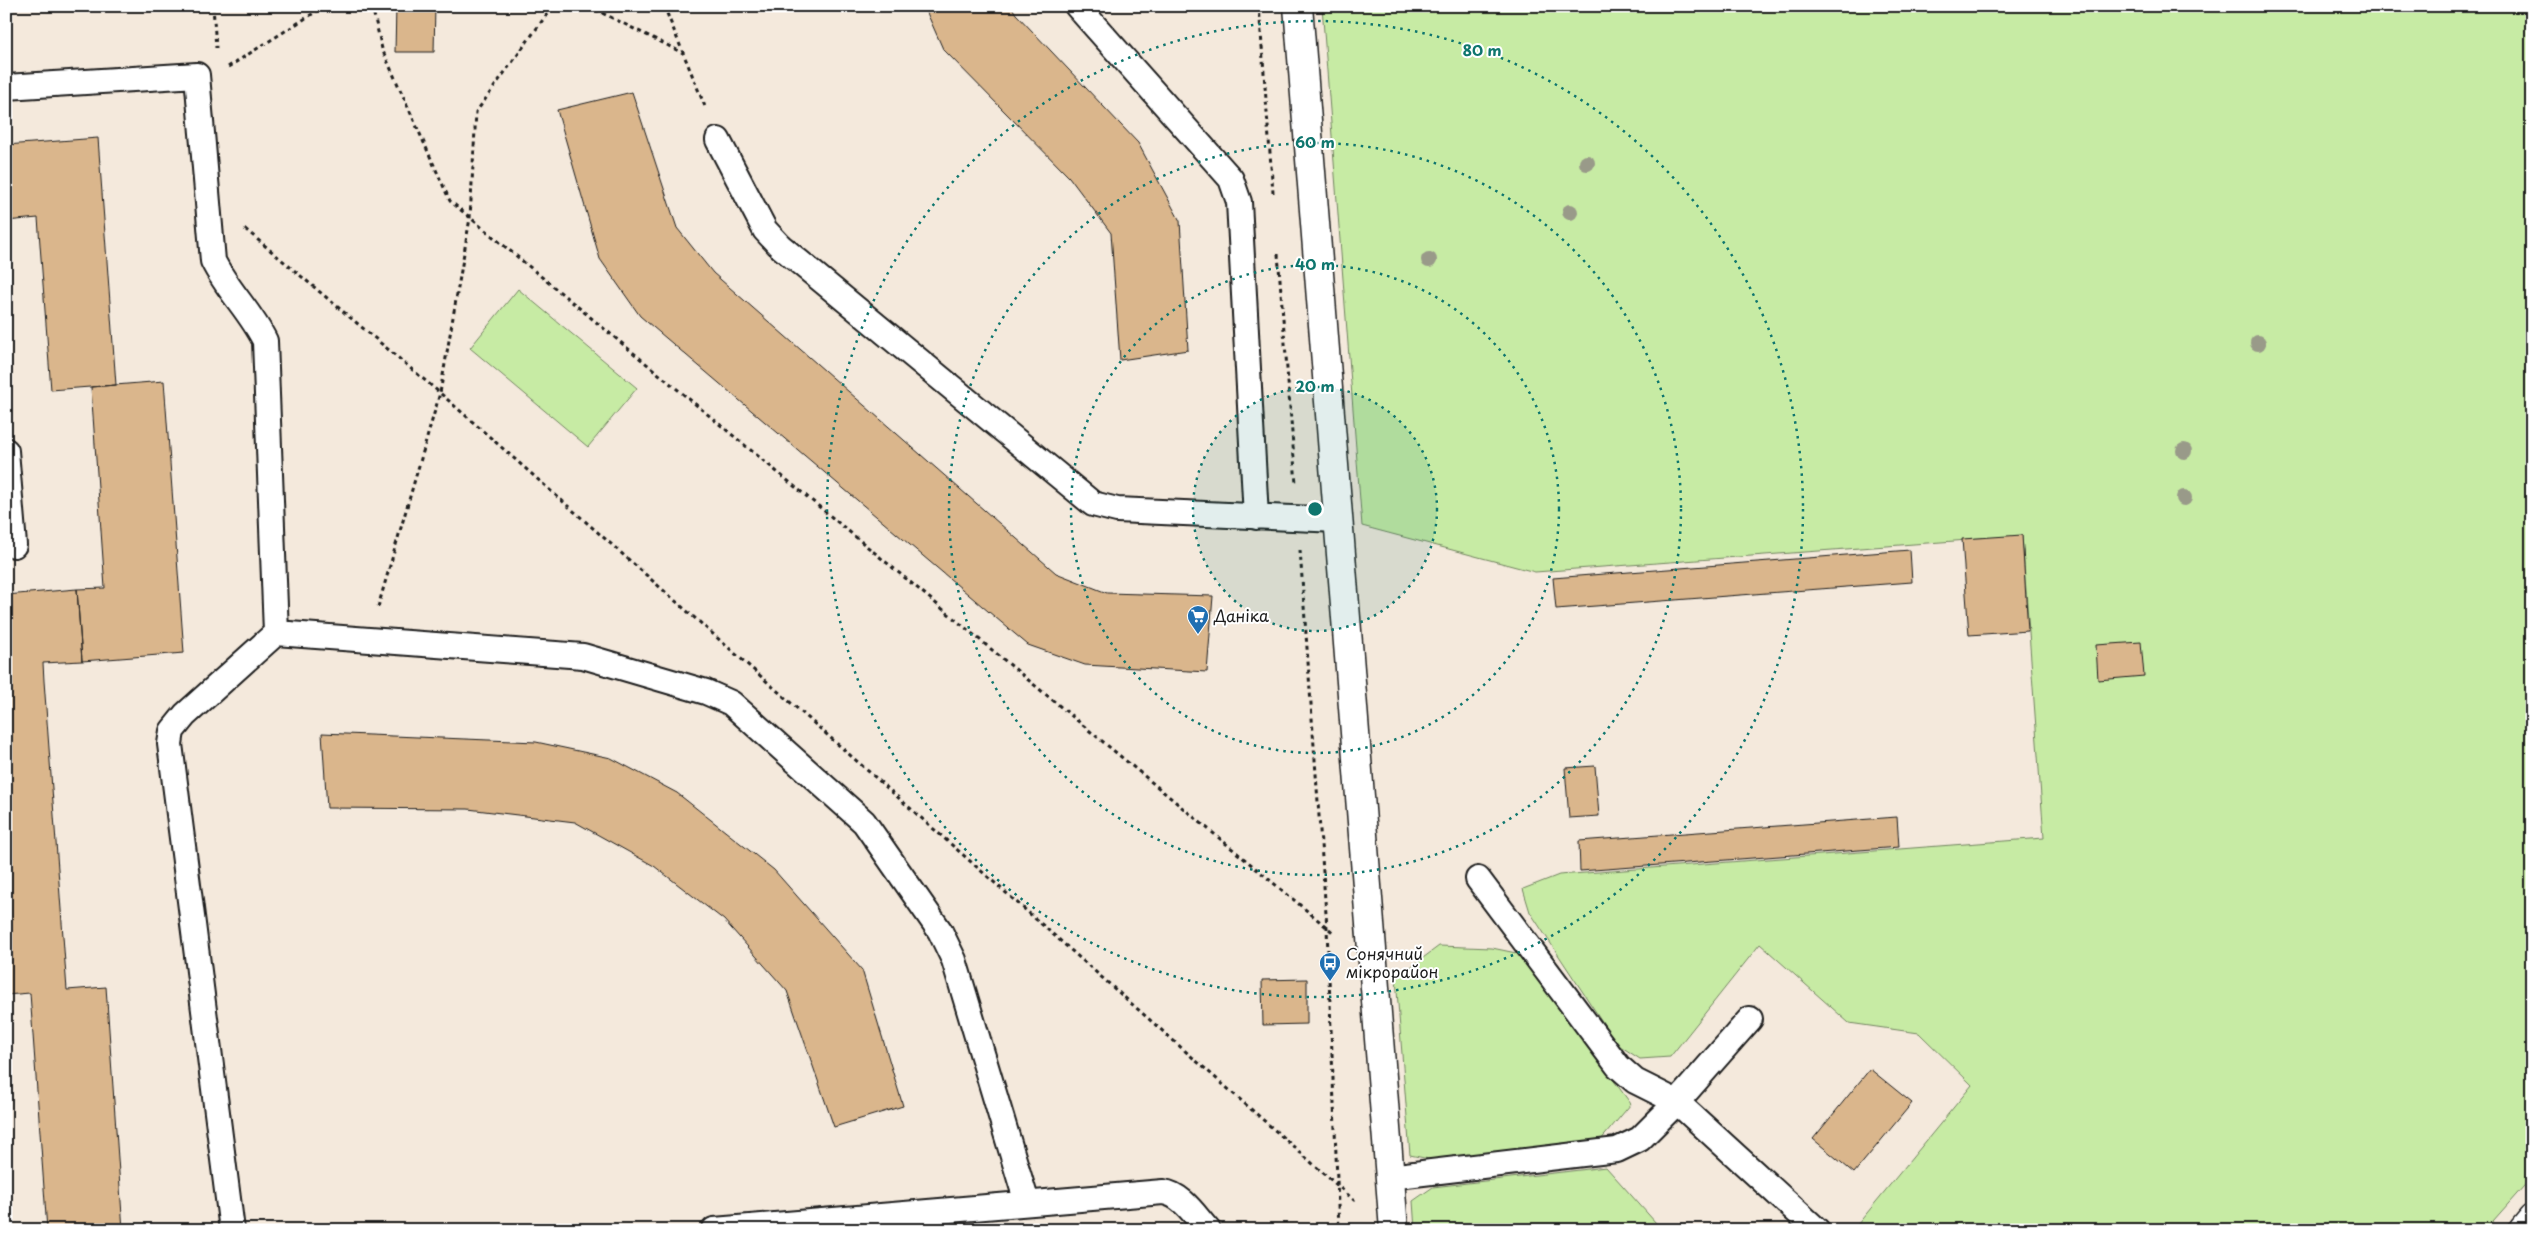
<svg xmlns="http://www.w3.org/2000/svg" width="2538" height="1236" font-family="'Playpen Sans',sans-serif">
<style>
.green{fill:#c7eba4;stroke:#728460}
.building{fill:#dab68c;stroke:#1c1c1c}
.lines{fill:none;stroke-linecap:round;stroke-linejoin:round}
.service-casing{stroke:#1c1c1c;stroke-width:28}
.minor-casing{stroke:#1c1c1c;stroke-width:31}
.path{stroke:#1c1c1c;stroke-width:3;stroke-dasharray:4 4;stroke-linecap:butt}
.service{stroke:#fff;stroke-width:24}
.minor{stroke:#fff;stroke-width:28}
.tree{fill:#999a89}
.ring{fill:none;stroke:#0f766e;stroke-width:2.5;stroke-dasharray:2.5 5}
.labels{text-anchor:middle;stroke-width:4;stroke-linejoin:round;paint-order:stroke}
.poi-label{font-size:16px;fill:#1c1c1c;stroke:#fff;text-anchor:start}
.centre{fill:#0f766e;stroke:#fff;stroke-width:2.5}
.ring-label{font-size:15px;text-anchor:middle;font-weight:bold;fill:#0f766e;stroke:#fff;stroke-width:4;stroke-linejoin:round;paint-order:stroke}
</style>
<rect width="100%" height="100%" fill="#f4e9dc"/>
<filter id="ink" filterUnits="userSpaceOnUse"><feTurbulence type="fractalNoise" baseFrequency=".02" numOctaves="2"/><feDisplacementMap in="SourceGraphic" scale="10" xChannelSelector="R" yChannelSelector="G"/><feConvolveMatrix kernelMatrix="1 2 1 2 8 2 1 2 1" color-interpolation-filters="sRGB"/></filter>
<g filter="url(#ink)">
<path class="green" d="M1322,6h1210v1171l-47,53h-632l119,-145 -53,-52 -70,-10 -89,-79 -90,113 -30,2 -23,-15 -87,-132 -7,-23 36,-14 485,-37 -22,-302 -487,36 -173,-46z
M518,289l119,99 -49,59 -118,-99z
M1439,946l53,2 29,6 110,150 -31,37 -171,18 -19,-4 -14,-177z
M1606,1167l50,56 -7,7h-234l-2,-29 20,-14z"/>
<path class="building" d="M396,6h39l-1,46h-39z
M924,6h87l5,8 122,129 42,78 8,129 -68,10 -9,-127 -42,-56 -126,-128z
M632,92l45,136 36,45 343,300 51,20 106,3 -6,76 -122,-7 -57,-20 -388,-329 -40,-57 -43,-149z
M98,138l18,247 -65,5 -13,-172 -32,3v-76z
M164,381l20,272 -102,8 -5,-72 28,-1 -14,-201z
M2022,535l6,96 -59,4 -7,-96z
M1910,550l2,32 -356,27 -3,-31z
M77,589l5,72 -39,2 1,18 23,309 39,-3 17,243h-76l-17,-237 -24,2v-400z
M2141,642l3,34 -46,4 -2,-35z
M322,733l214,9 75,16 66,35 97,77 88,100 41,136 -69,21 -47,-136 -63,-71 -70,-54 -79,-44 -107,-13 -141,-1z
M1595,766l4,50 -30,2 -4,-50z
M1897,817l2,30 -319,24 -1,-30z
M1307,979v45l-44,1 -1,-45z
M1870,1069l42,34 -58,70 -41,-34z"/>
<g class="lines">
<g class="service-casing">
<path id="service" d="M1077,6l154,173 8,23 17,315
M6,87l191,-12 16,186c14,29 38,51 52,80l11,292 -91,82 -13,16 -2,13 62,486
M718,140l47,90 15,16 313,258 24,6 221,10
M6,451l8,94
M276,633l307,23 123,36 25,11 133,119 76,109 14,29 73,243
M1478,879l140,187 17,15 42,21 140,128
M1389,1177l228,-27 23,-11 37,-37 73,-83
M714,1230l449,-38c19,2 33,25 45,38"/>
</g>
<g class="minor-casing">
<path id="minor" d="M1298,6l96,1224
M2523,1230l9,-11"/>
</g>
<path class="path" d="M213,6l3,42
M372,6l10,43 68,152 885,733
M588,6l95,47
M664,6l42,103
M1259,6l14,187
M228,67l97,-61
M245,229l195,164 915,808
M1278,254l18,230
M1300,550l27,378 12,302
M378,607l62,-214 30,-175 6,-106 77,-106"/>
<use href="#service" class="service"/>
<use href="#minor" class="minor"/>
</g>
<g class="tree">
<circle cx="1587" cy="163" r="8"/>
<circle cx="1570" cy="212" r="8"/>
<circle cx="1429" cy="260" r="8"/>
<circle cx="2258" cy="343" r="8"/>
<circle cx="2184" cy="451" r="8"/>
<circle cx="2184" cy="498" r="8"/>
</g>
</g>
<circle cx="1315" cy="509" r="122" fill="#0f766e" fill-opacity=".12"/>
<g class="ring">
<circle cx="1315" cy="509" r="122"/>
<circle cx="1315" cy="509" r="244"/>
<circle cx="1315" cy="509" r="366"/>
<circle cx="1315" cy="509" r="488"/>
</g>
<defs>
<g id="supermarket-pin" transform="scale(1.125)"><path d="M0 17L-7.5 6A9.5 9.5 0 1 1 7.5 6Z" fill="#1f6fb2" stroke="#fff"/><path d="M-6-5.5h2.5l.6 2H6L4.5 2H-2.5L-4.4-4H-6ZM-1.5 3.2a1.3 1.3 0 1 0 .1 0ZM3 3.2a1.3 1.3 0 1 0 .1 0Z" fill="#fff"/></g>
<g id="bus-pin" transform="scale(1.125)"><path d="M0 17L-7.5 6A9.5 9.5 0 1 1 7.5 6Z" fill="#1f6fb2" stroke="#fff"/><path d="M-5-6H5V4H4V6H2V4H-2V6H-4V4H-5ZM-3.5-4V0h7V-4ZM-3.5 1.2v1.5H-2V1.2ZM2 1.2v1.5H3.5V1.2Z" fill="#fff"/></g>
</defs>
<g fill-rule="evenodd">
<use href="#supermarket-pin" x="1198" y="616"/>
<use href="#bus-pin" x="1330" y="963"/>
</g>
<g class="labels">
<g class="poi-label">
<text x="1214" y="622">Даніка</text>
<text x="1346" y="960">Сонячний<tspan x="1346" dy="18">мікрорайон</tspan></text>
</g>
</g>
<circle cx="1315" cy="509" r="8" class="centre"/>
<g class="ring-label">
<text x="1482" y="56">80 m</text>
<text x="1315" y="148">60 m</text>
<text x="1315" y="270">40 m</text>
<text x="1315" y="392">20 m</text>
</g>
<rect width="2538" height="1236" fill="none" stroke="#fff" stroke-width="25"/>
<rect x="12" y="12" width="2513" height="1211" fill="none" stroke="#1c1c1c" stroke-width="2" filter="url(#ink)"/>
</svg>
